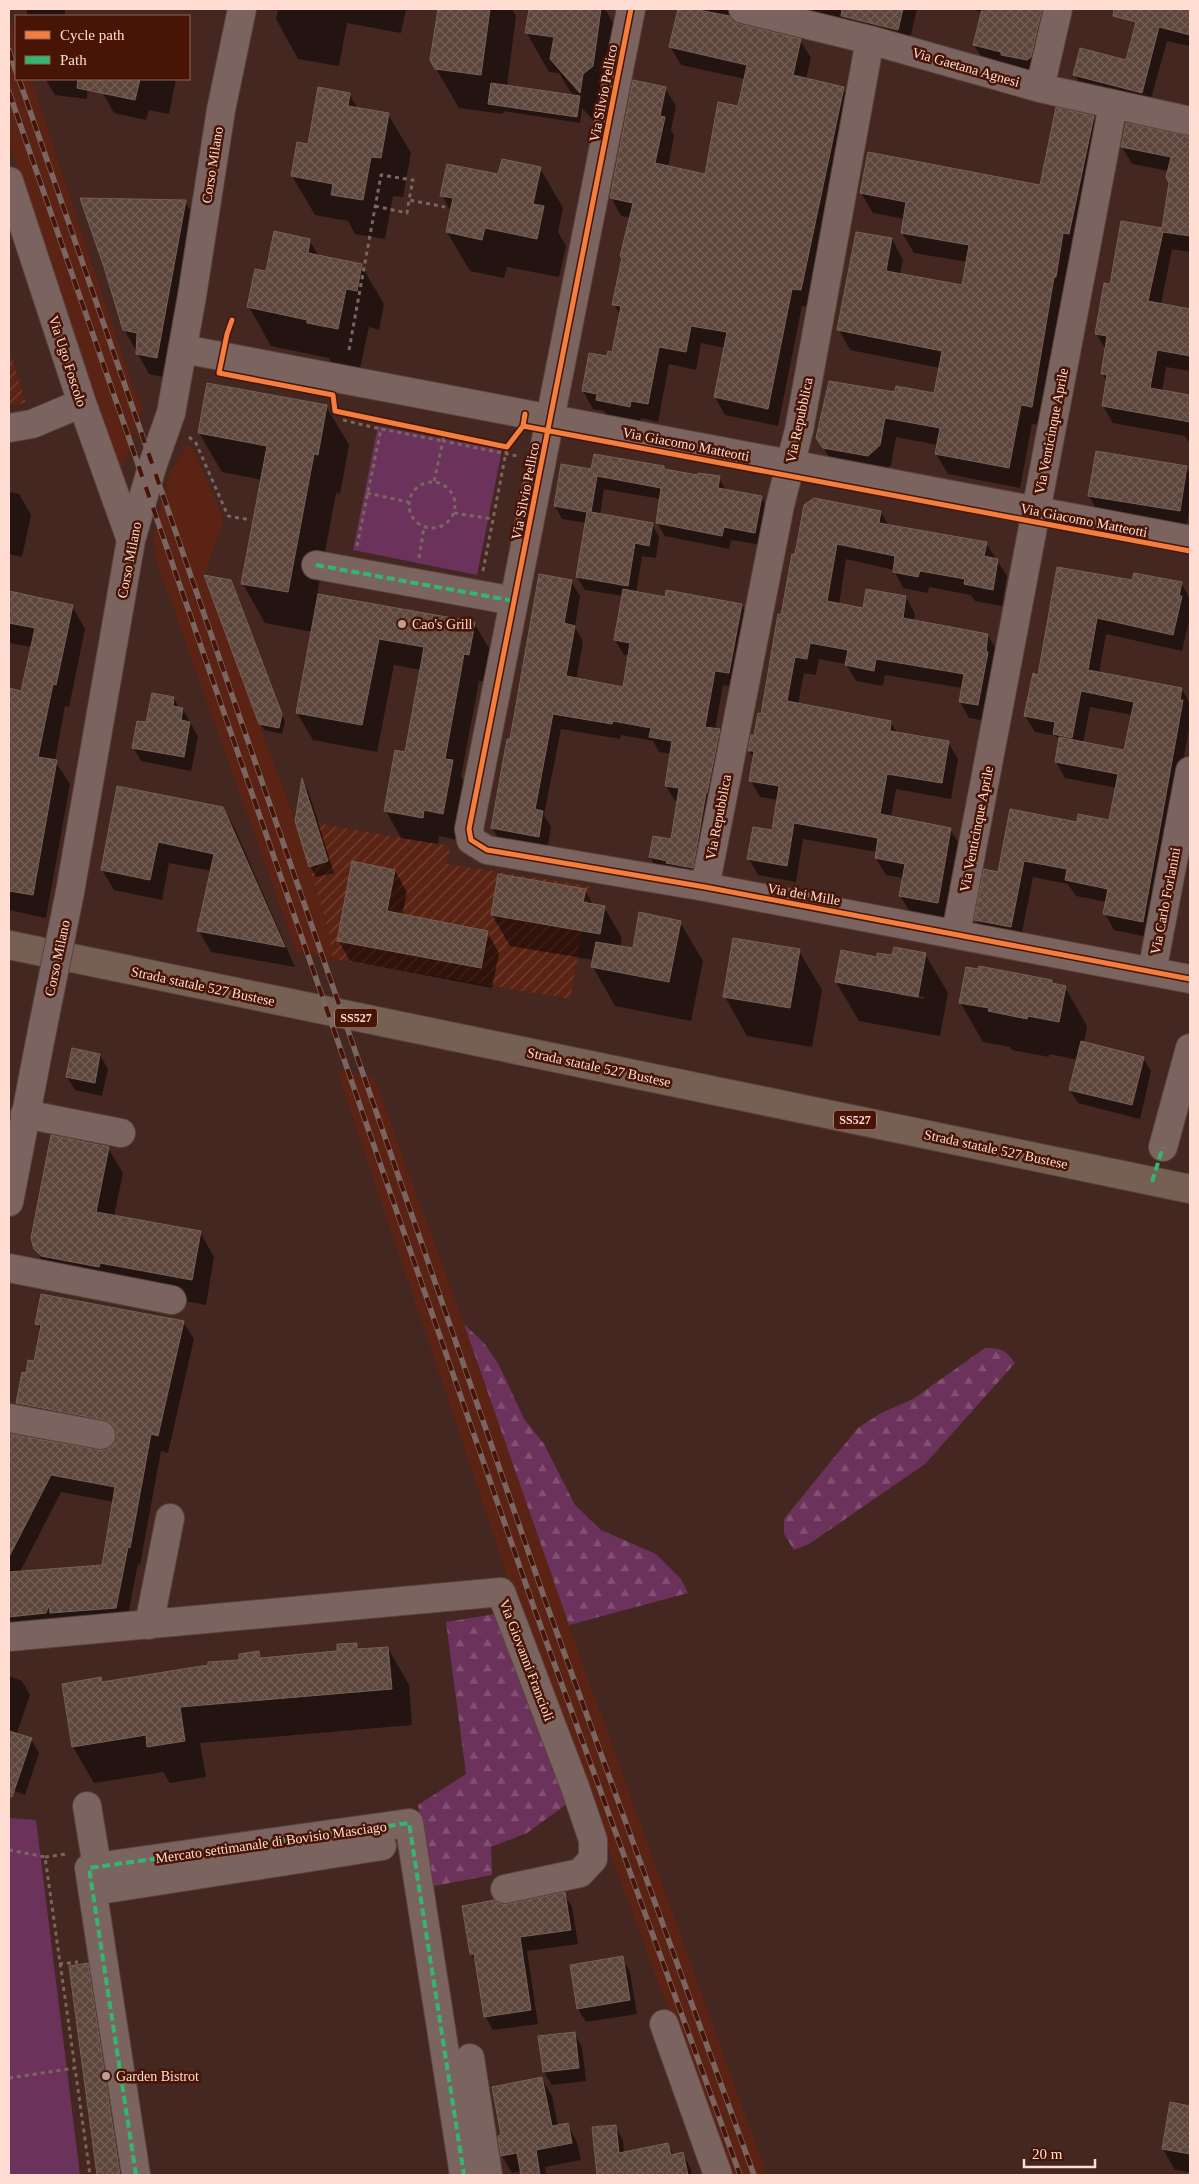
<svg xmlns="http://www.w3.org/2000/svg" width="1199" height="2184" font-family="Georgia,serif">
<style>
.built{fill:#5a2314}
.industrial{fill:url(#industrial-furrows)}
.forest{fill:url(#forest-firs)}
.park{fill:#6b335b}
.shadow{fill:#0007;fill-rule:evenodd}
.building{fill:url(#building-cross-hatch);stroke:#776056}
.lines{fill:none;stroke-linecap:round;stroke-linejoin:round}
.minor-casing{stroke:#5b433d;stroke-width:30}
.major-casing{stroke:#5b433d;stroke-width:30}
.path{stroke:#7a6560;stroke-width:3;stroke-dasharray:4 4;stroke-linecap:butt}
.minor{stroke:#7b645f;stroke-width:28}
.major{stroke:#756053;stroke-width:28}
.rail-casing{stroke:#7b6560;stroke-width:5.5}
.rail{stroke:#471406;stroke-width:4;stroke-dasharray:11;stroke-linecap:butt}
.minor-bridge-casing{stroke:#5b433d;stroke-width:30;stroke-linecap:butt}
.minor-bridge{stroke:#7b645f;stroke-width:28}
.quiet{stroke:#33b770;stroke-width:4;stroke-dasharray:8 4;stroke-linecap:butt}
.cycleway-casing{stroke:#471406;stroke-width:8}
.cycleway{stroke:#f27e40;stroke-width:5}
.poi-dot{fill:#bd9d94;stroke:#471406;stroke-width:2}
.labels{text-anchor:middle;stroke-width:5;stroke-linejoin:round;paint-order:stroke}
.shield{fill:#471406;stroke:#c8a196;stroke-width:1}
.shield-label{font-size:12px;font-weight:bold;fill:#ffddd3}
.street-label{font-size:14px;fill:#ffddd3;stroke:#471406}
.poi-label{font-size:14px;fill:#ffddd3;stroke:#471406;text-anchor:start}
</style>
<defs>
<pattern id="industrial-furrows" width="10" height="10" patternUnits="userSpaceOnUse" patternTransform="scale(1.25)"><rect width="10" height="10" fill="#5a2314"/><path d="M-1 1l2-2M0 10L10 0M9 11l2-2" fill="none" stroke="#734235"/></pattern>
<pattern id="forest-firs" width="22" height="20" patternUnits="userSpaceOnUse" patternTransform="scale(1.25)"><rect width="22" height="20" fill="#6b335b"/><path d="M5 1l3.5 6h-7zM16 11l3.5 6h-7z" fill="#815072"/></pattern>
<pattern id="building-cross-hatch" width="8" height="8" patternUnits="userSpaceOnUse" patternTransform="scale(1.25)"><rect width="8" height="8" fill="#5c453b"/><path d="M0 0l8 8M0 8l8-8" fill="none" stroke="#745f56"/></pattern>
</defs>
<rect width="100%" height="100%" fill="#432720"/>
<path class="built" d="M9,14l7,22v43h15l101,305 11,24 -24,68 -110,-334z
M186,446l7,2 31,72 -20,55 94,254 30,100 5,30 -36,-6 -139,-387 -5,-30 16,-61z
M337,1070l37,7 90,247 105,301 198,550h-40l-56,-158 -164,-441z"/>
<path class="industrial" d="M9,349l17,54 -17,3z
M316,823l134,23 -3,18 143,22 -20,113 -237,-40 -5,-30 -30,-100z"/>
<path class="forest" d="M464,1324l20,19 15,22 25,54 20,25 31,61 26,25 55,24 25,25 7,14 -119,32z
M985,1348c16,0 21,2 30,15l-90,101 -116,80 -15,6 -10,-16v-15l74,-91 23,-15 32,-14z
M501,1613l67,190 -41,30 -36,14 1,28 -58,11 -16,-81 48,-31 -20,-152z"/>
<path class="park" d="M378,426l124,24 -25,125 -124,-25z
M9,1818l27,2 44,355h-71z"/>
<path class="shadow" d="M27,9h38v7h-38z
M278,9h128l-5,24 -54,-10 -8,43 -41,-7 -22,-40z
M439,9h73l4,7 -9,70 66,10 -14,-23 -10,-1 -23,-40 4,-23h75l19,32 -22,89 -20,-22 -2,15 -76,-12 -1,3 -44,-6 -28,-48z
M679,9h238l-9,38 -167,-30 -4,8 63,15 11,18 -5,21 37,9 10,18 -42,202 -9,-2 -24,120 -53,-11 -10,-18 10,-49 -24,-5 -5,27 -27,-6 -11,58 -17,-4 -1,6 -32,-6 -4,-7 -11,-2 -10,-18 30,-37 8,-38 -7,-12 17,-86 -10,-2 -10,-19 54,-109 11,18 -5,24 3,6 -6,31 38,8 33,-68 6,-28 -64,-14 -11,-19z
M970,9h87l-16,67 -56,-13 -11,-18 8,-33z
M1141,9h49v37l-23,-5 -18,65 -66,-17 -8,-14 52,-13z
M45,79h43l-1,20 -32,-4z
M105,79h71l-7,35 -20,-4 -3,10 -32,-7 -12,-21z
M349,94l9,15 30,5 23,39 -8,44 -10,-1 -8,43 -30,-5 -7,-13 -33,-6 -23,-39 17,-31z
M1093,117l11,20 -60,289 -12,-2 -12,64 -72,-14 -12,-20 2,-9 -42,-8 -5,28 -11,10 -50,-16 -12,-21 78,-44h39l5,-26 -90,-18 -11,-20 53,-91 11,21 -3,15 63,11 4,-24 -53,-9 -12,-20 2,-14 -31,-6 -12,-20 180,-6z
M1190,137v115l-18,-3 -11,55 29,6v61l-24,-4 -4,25 28,5v47l-5,-8 -72,-13 -10,-17 4,-23 -5,-9 4,-24 -10,-16 15,-48 52,-56 8,-48 -2,-11 -37,-7 -10,-17z
M540,168l23,40 -5,24 8,14 -7,31 -52,-10 -3,11 -34,-7 -23,-39 4,-20 -9,-17 57,-19z
M185,201l12,20 -28,157 -20,-4 -25,-45z
M309,240l10,16 42,9 23,39 -5,26 -10,-3 -9,41 -29,-6 -2,-4 -58,-12 -22,-39 18,-34z
M326,406l23,39 -9,49 -4,-1 -19,102 157,28 16,27 -6,31h-5l-18,96 7,11 -10,52 -19,-4 -1,8 -37,-6 -15,-27 20,-58 15,-83 -27,-5 -17,87 -64,-12 -16,-27 16,-81 -48,-9 -22,-39 19,-104 -40,-8 -23,-39z
M1186,467l4,7v31l-3,19 -90,-14 -8,-14z
M665,470l34,7 20,1 7,13 35,6 8,13 -7,35 -31,-5 -2,9 -64,-13 -8,-13 4,-24 -57,-10 -4,26 52,9 7,13 -3,21 -14,-2 -6,37 30,6 76,6 8,15 -13,68 -14,-3 -8,45h4l9,15 -27,137 -42,-10 -9,-15 22,-16 6,-40h-3l-9,-15 6,-32 -13,-2 -6,-11 -32,-6 -1,4 -59,-10 -17,86 7,12 -4,24 -46,-8 -9,-15 19,-87 60,-160 9,15 -5,31 8,15 -7,38 48,8 5,-33h-5l-9,-15 8,-44 -38,-6 -8,-13 10,-54 -25,-4 -7,-13 37,-35z
M9,492l10,2 12,21 -9,42 -13,-3z
M881,512l8,14 97,17 21,33 -5,30 -27,-5 -4,-6 -42,-8 -1,6 -25,-5 -9,-18 -48,-11 -7,46 25,4 42,-12 9,17 -1,7 74,14 9,17 -10,69 -18,-3 -9,-16 2,-14 -77,-13 -2,11 -27,-5 -10,-17 -27,-5 -3,16 -12,-2 -6,31 93,19 6,10 51,9 10,17 -7,40 -55,-10 -5,29 59,11 10,16 -13,74 -37,-7 -10,-16 3,-18 -17,-3 -10,-17 1,-6 -74,-13 -7,43 -38,-7 -9,-16 24,-28 5,-31 -18,-3 -9,-16 3,-21 -5,-9 13,-36 31,-160z
M1058,569l75,13 48,1 9,16 -1,11 1,7 -8,34 -76,-17 -7,40 83,15 8,15v19l-38,215 -38,-8 -9,-16 2,-12 -31,-6 -8,-12 -35,-7 -13,66 -35,-7 -9,-16 23,-47 79,-49 32,-3 7,-33 -52,-10 -9,-16 4,-19 -4,-7 -21,-4 -10,-16 14,-40zM1090,707l42,8 -7,37 -42,-9z
M230,581l55,141 -3,12 -18,-4 -4,-7z
M9,593l63,13 13,23 -16,78 -4,-1 -10,55 15,23 -24,134 -37,-8v-220l13,2 10,-45 -23,-4z
M174,698l5,10 4,1 15,28 -7,34 -50,-10 -8,-14 14,-23z
M303,782l5,8 26,83 -18,4 -6,-11 -13,-45z
M223,808l12,21 60,138 -84,-15 -12,-21 13,-60 -43,-8 -7,37 -48,-10 -12,-20z
M395,871l12,21 -5,24 85,16 12,21 -7,35 -142,-27 -12,-21z
M585,890l8,15 11,2 18,31 -2,10 14,2 46,-28 23,39 -12,60 -76,-15 -22,-39 1,-7 -84,-14 -18,-31z
M799,951l23,39 -10,57 -65,-11 -22,-39z
M925,954l23,39 -8,43 -81,-15 -23,-39 42,-24zM899,992l25,5v2l-25,-4z
M1051,981l2,4 12,2 22,39 -3,17 59,15 8,13 -11,48 -62,-16 -8,-13 8,-30 -28,-6 -1,3 -37,-7 -2,-3 -27,-5 -23,-40z
M100,1055l8,14 -6,27 -27,-6 -8,-13z
M108,1148l15,25 -9,43 86,16 14,25 -8,48 -156,-31 -15,-25z
M183,1322l11,17 -26,114 -7,-2 -21,114 -2,-1 -12,61 -117,8v-198l89,17 9,-1 6,-5 5,-8 -91,-17 -10,-18 10,-29 8,-12 6,-32 -4,-7zM61,1492l53,10 -11,64 -83,6z
M356,1644l4,6 28,-2 21,37 3,40 -212,18 6,34 -36,6 -7,-11 -69,11 -21,-36 28,-68 2,4 138,-22 18,-8 3,6 76,-7z
M9,1676l13,5 8,14 -14,40 15,4 8,14 -14,42 -16,-6z
M564,1894l8,13 6,37 -51,7 11,73 -45,6 -8,-14 -8,-52 -6,-10 29,-49 8,1z
M622,1958l8,14 7,42 -51,8 -8,-13z
M87,1965l12,20 30,190h-30l-28,-208z
M574,2033l8,14 4,34 -34,4 -8,-13z
M542,2079l10,17 6,30 9,-2 10,18 4,18 -36,7 1,8h-23l-1,-4 -10,2 -10,-17v-20z
M1171,2104l19,3v65l-15,-2 -12,-21z
M615,2126l8,14 1,13 44,-8 6,10 8,-2 8,14 2,8h-93l-6,-47z"/>
<path class="building" d="M438,9h52l-9,66 -46,-6 -5,-9z
M529,9h72l-8,57 -10,8 -3,19 -30,-34 4,-22 -29,-4z
M678,9h15l37,7 9,8 62,15 -8,36 51,12 -43,203 -9,-1 -24,120 -54,-12 13,-65 -36,-6 -5,26 -27,-5 -11,57 -17,-3 -1,6 -34,-7 1,-6 -15,-3 7,-38 18,3 1,-5 4,1 9,-46 -9,-1 10,-48 -2,-1 13,-53 -23,-5 23,-118 33,7 -6,29 5,1 -10,46 50,11 13,-72 20,4 9,-41 -78,-18z
M842,9h61l-5,21 -57,-14z
M982,9h60l-11,48 -4,3 -26,-5v-3l-28,-7z
M1114,9h76v26l-31,-8 -17,66 -69,-18 7,-27 46,12 10,-38 -23,-6z
M78,79h62l-5,21 -58,-12z
M491,83l89,13 -3,21 -89,-13z
M318,87l32,6 -2,13 41,7 -8,45 -10,-1 -8,43 -32,-5 2,-11 -42,-8 6,-34 11,2z
M1056,107l38,9 -25,118 -6,-1 -7,44h-2l-22,130 -11,-2 -12,63 -74,-14 5,-26 -55,-10 -5,27 -12,11 -45,-8 -7,-10 13,-57 66,11 1,-6 38,7 8,-42 -105,-21 19,-98 36,6 -6,33 76,14 7,-40 -68,-12 5,-31 -46,-9 8,-41 172,33z
M1126,123l64,13v100l-27,-4 -15,69 42,8v47l-33,-6 -7,38 40,7v27l-88,-16 5,-31 -6,-1 6,-38 -12,-2 9,-51 6,1 11,-63 41,7 7,-45 -3,-6 5,-20 -50,-10z
M502,159l39,8 -8,37 11,2 -7,33 -52,-11 -3,12 -36,-8 7,-34 -13,-2 7,-32 51,10z
M80,198l106,2 -29,158 -21,-4 1,-21 -14,-3 -19,-63z
M274,231l36,8 -2,14 54,11 -5,27 -11,-2 -8,40 -31,-6v-3l-60,-13 8,-38 11,2z
M207,383l120,22 -9,50 -4,-1 -26,138 -47,-8 26,-138 -69,-13z
M1096,451l91,15 -7,45 -92,-15z
M594,454l70,12v3l34,6v-2l22,3 -2,12 44,8 -7,37 -31,-6 -2,9 -66,-13 5,-35 -64,-12 -6,36 62,11 -4,23 -14,-3 -7,43 -52,-9 11,-65 -33,-6 7,-42 30,5z
M814,498l67,13 -2,12 108,19 -3,14 14,3 -5,31 -29,-6 1,-5 -45,-8 -2,6 -25,-5 2,-16 -58,-12 -10,57 36,7 3,-19 40,7 -3,22 85,16 -2,17 2,1 -10,53 -19,-3 5,-28 -88,-15 -2,12 -29,-6 3,-15 -38,-7 -3,16 -12,-2 -8,44 104,20 -1,10 59,10 -7,42 -55,-9 -7,40 71,14 -13,75 -39,-7 6,-32 -30,-6 3,-20 -84,-15 -7,43 -40,-7 6,-32 19,3 7,-44 -30,-5 5,-30h-6l3,-16h3l4,-22 3,1 17,-100 3,1 11,-61h3l9,-49z
M1057,567l75,13 2,-7 48,9 -3,14h3l-9,39 -76,-17 -9,52 94,18 -2,12h3l-40,222 -40,-8 5,-25 -43,-9 2,-11 -43,-8 -13,66 -37,-7 10,-51 14,3 12,-63 67,13 1,-8 31,6 9,-46 -63,-12 4,-25 65,13 10,-48 -53,-11 -9,47 -19,-4 2,-12 -31,-6 9,-43 5,2z
M539,574l33,6 -8,43 11,3 -9,50 57,11 7,-44 -16,-3 9,-51 42,8 1,-7 76,14 -13,69 -14,-2 -10,56 15,2 -13,64h-1l-13,75 -27,-5 1,-2 -18,-4 4,-21 18,3 8,-51 -14,-2 7,-45 -23,-4 2,-9 -38,-7 -1,3 -59,-10 -18,95 8,2 -4,26 -48,-9 16,-89h3z
M204,575l27,5 51,134 -3,14 -20,-4z
M9,591l64,14 -17,80 -3,-1 -15,73 19,3 -24,135 -24,-4v-203l12,3 14,-63 -26,-5z
M318,594l157,28 -6,33 -5,-1 -19,105 8,1 -10,54 -19,-4 -1,8 -39,-7 11,-61 10,2 19,-105 -45,-8 -17,86 -66,-12z
M152,693l22,4 -1,9 10,2 -2,12 9,2 -6,35 -52,-9 5,-27 9,1z
M302,778l26,83 -19,6 -14,-46z
M117,786l106,21 62,140 -88,-16 17,-77 -56,-12 -8,38 -49,-10z
M352,861l43,9 -8,41 101,20 -7,37 -144,-27z
M498,874l88,15 -3,13 22,4 -5,28 -109,-19z
M639,912l42,9 -12,61 -78,-15 5,-25 37,6z
M733,938l67,11 -10,59 -67,-11z
M894,947l32,6 -8,44 -83,-15 6,-32 36,7v-4l15,2z
M979,966l73,14v3l14,3 -7,36 -31,-6 -1,3 -39,-8 1,-3 -30,-5 7,-36 12,2z
M1081,1041l63,16 -12,48 -63,-15z
M72,1048l28,6 -5,29 -29,-6z
M51,1135l58,12 -13,65 105,19 -9,49 -92,-17 -1,4 -58,-11 -7,-7 -3,-11z
M41,1294l143,27 -26,115 -7,-2 -21,114 -2,-1 -12,61 -66,5 -1,-8 -3,8 -37,4v-45l93,-7 13,-78 -64,-12 -42,82v-123l90,16h7l7,-5 3,-8v-7l-5,-7 -7,-3 -88,-17 6,-31 4,1 2,-13 6,1 7,-36 -6,-1z
M357,1643v6l31,-2 4,42 -212,18 5,34 -38,6 -1,-12 -74,12 -10,-63 39,-7 1,5 106,-17v-3l31,-2v-6l20,-3 1,7 77,-7v-7z
M9,1731l23,7 -20,59 -3,-1z
M565,1892l6,38 -51,7 11,73 -47,7 -10,-63h-4l-8,-48 33,-6 6,4h7z
M623,1956l7,44 -53,9 -7,-44z
M88,1963l32,212h-23l-28,-209z
M575,2032l4,36 -36,4 -5,-36z
M542,2077l10,49 16,-3 4,20 -36,7 4,25h-19l-4,-22 -16,3 -3,-20 3,-1 -9,-48z
M1170,2102l20,4v48l-28,-5z
M616,2125l3,28 49,-10 3,12 12,-3 5,23h-91l-5,-48z"/>
<g class="lines">
<g class="minor-casing">
<path id="minor" d="M631,9l-162,820 2,11 16,10 218,37 485,92
M743,9l127,31 170,48 150,33
M1040,88l18,-79
M9,181l73,222 49,137
M183,349l1007,191
M9,428l23,-4 50,-21
M316,565l198,36
M705,887l75,-382 19,-75 71,-390
M70,892l61,-352 21,-73 19,-54 21,-117 29,-186 21,-101
M956,933l157,-828
M1152,972l38,-201
M25,1114l96,19
M1163,1147l27,-99
M9,1202l33,-171
M9,1268l163,32
M9,1418l92,17
M149,1625l21,-107
M9,1637l492,-45 74,195 18,53v19l-13,14 -75,16
M87,1806l13,79
M100,1890l282,-44
M664,2024l54,151
M470,2058l18,117
M136,2175l-47,-307 320,-45 55,352"/>
</g>
<g class="major-casing">
<path id="major" d="M9,945l1181,244"/>
</g>
<path class="path" d="M375,206l32,7 2,-13
M349,350l32,-175 32,5 -4,20 36,7
M343,420l38,9
M189,437l7,6 32,73 23,4
M434,481l9,-40 74,15
M409 505a23 23 0 1 1 46 0a23 23 0 1 1-46 0Z
M367,493l41,9
M454,513l39,6
M357,546l24,-117 62,12 1,-8
M419,558l5,-31
M483,571l24,-124
M9,1850l36,7 30,211
M45,1857l22,-3
M59,1964l19,-2
M9,2078l66,-10 15,107"/>
<use href="#minor" class="minor"/>
<use href="#major" class="major"/>
<g class="rail-casing">
<path id="rail" d="M9,50l7,22
M19,79l526,1521 209,575
M9,92l524,1513 207,570"/>
</g>
<use href="#rail" class="rail"/>
<g class="minor-bridge-casing">
<path id="minor-bridge" d="M42,1031l28,-139"/>
</g>
<use href="#minor-bridge" class="minor-bridge"/>
<path class="quiet" d="M316,565l198,36
M1152,1182l11,-35
M136,2175l-47,-307 320,-45 55,352"/>
<g class="cycleway-casing">
<path id="cycleway" d="M631,9l-162,820 2,11 16,10 218,37 485,92
M232,320l-5,14 -8,39 114,22 2,16 172,36 16,-21
M525,414l-2,12 667,125"/>
</g>
<use href="#cycleway" class="cycleway"/>
</g>
<g class="poi-dot">
<circle cx="402" cy="624" r="5"/>
<circle cx="106" cy="2076" r="5"/>
</g>
<g class="labels">
<g class="shield">
<rect x="335" y="1008.5" width="42" height="19" rx="4"/>
<rect x="834" y="1110.5" width="42" height="19" rx="4"/>
</g>
<g class="shield-label">
<text x="356" y="1022">SS527</text>
<text x="855" y="1124">SS527</text>
</g>
<g class="street-label">
<text transform="translate(966 67) rotate(16)" y="5">Via Gaetana Agnesi</text>
<text transform="translate(603 93) rotate(-79)" y="5">Via Silvio Pellico</text>
<text transform="translate(212 165) rotate(-81)" y="5">Corso Milano</text>
<text transform="translate(68 361) rotate(72)" y="5">Via Ugo Foscolo</text>
<text transform="translate(799 420) rotate(-78)" y="5">Via Repubblica</text>
<text transform="translate(1051 431) rotate(-79)" y="5">Via Venticinque Aprile</text>
<text transform="translate(686 444) rotate(11)" y="5">Via Giacomo Matteotti</text>
<text transform="translate(525 491) rotate(-79)" y="5">Via Silvio Pellico</text>
<text transform="translate(1084 520) rotate(11)" y="5">Via Giacomo Matteotti</text>
<text transform="translate(129 560) rotate(-79)" y="5">Corso Milano</text>
<text transform="translate(718 817) rotate(-79)" y="5">Via Repubblica</text>
<text transform="translate(976 829) rotate(-79)" y="5">Via Venticinque Aprile</text>
<text transform="translate(804 894) rotate(10)" y="5">Via dei Mille</text>
<text transform="translate(1165 901) rotate(-79)" y="5">Via Carlo Forlanini</text>
<text transform="translate(57 958) rotate(-78)" y="5">Corso Milano</text>
<text transform="translate(203 986) rotate(12)" y="5">Strada statale 527 Bustese</text>
<text transform="translate(599 1067) rotate(12)" y="5">Strada statale 527 Bustese</text>
<text transform="translate(996 1149) rotate(12)" y="5">Strada statale 527 Bustese</text>
<text transform="translate(527 1660) rotate(69)" y="5">Via Giovanni Francioli</text>
<text transform="translate(271 1842) rotate(-8)" y="5">Mercato settimanale di Bovisio Masciago</text>
</g>
<g class="poi-label">
<text x="412" y="629">Cao's Grill</text>
<text x="116" y="2081">Garden Bistrot</text>
</g>
</g>
<rect width="1199" height="2184" fill="none" stroke="#ffddd3" stroke-width="20"/>
<rect x="15" y="15" width="175" height="65" fill="#471406" stroke="#916458"/>
<rect x="25" y="31" width="25" height="8" fill="#f27e40" stroke="#916458"/>
<text x="60" y="40" font-size="15" fill="#ffddd3">Cycle path</text>
<rect x="25" y="56" width="25" height="8" fill="#33b770" stroke="#916458"/>
<text x="60" y="65" font-size="15" fill="#ffddd3">Path</text>
<path d="M1024 2159v8h71v-8" fill="none" stroke="#ffddd3" stroke-width="2.5"/>
<text x="1032" y="2159" font-size="15" fill="#ffddd3" stroke="#471406" stroke-width="4" paint-order="stroke">20 m</text>
</svg>
